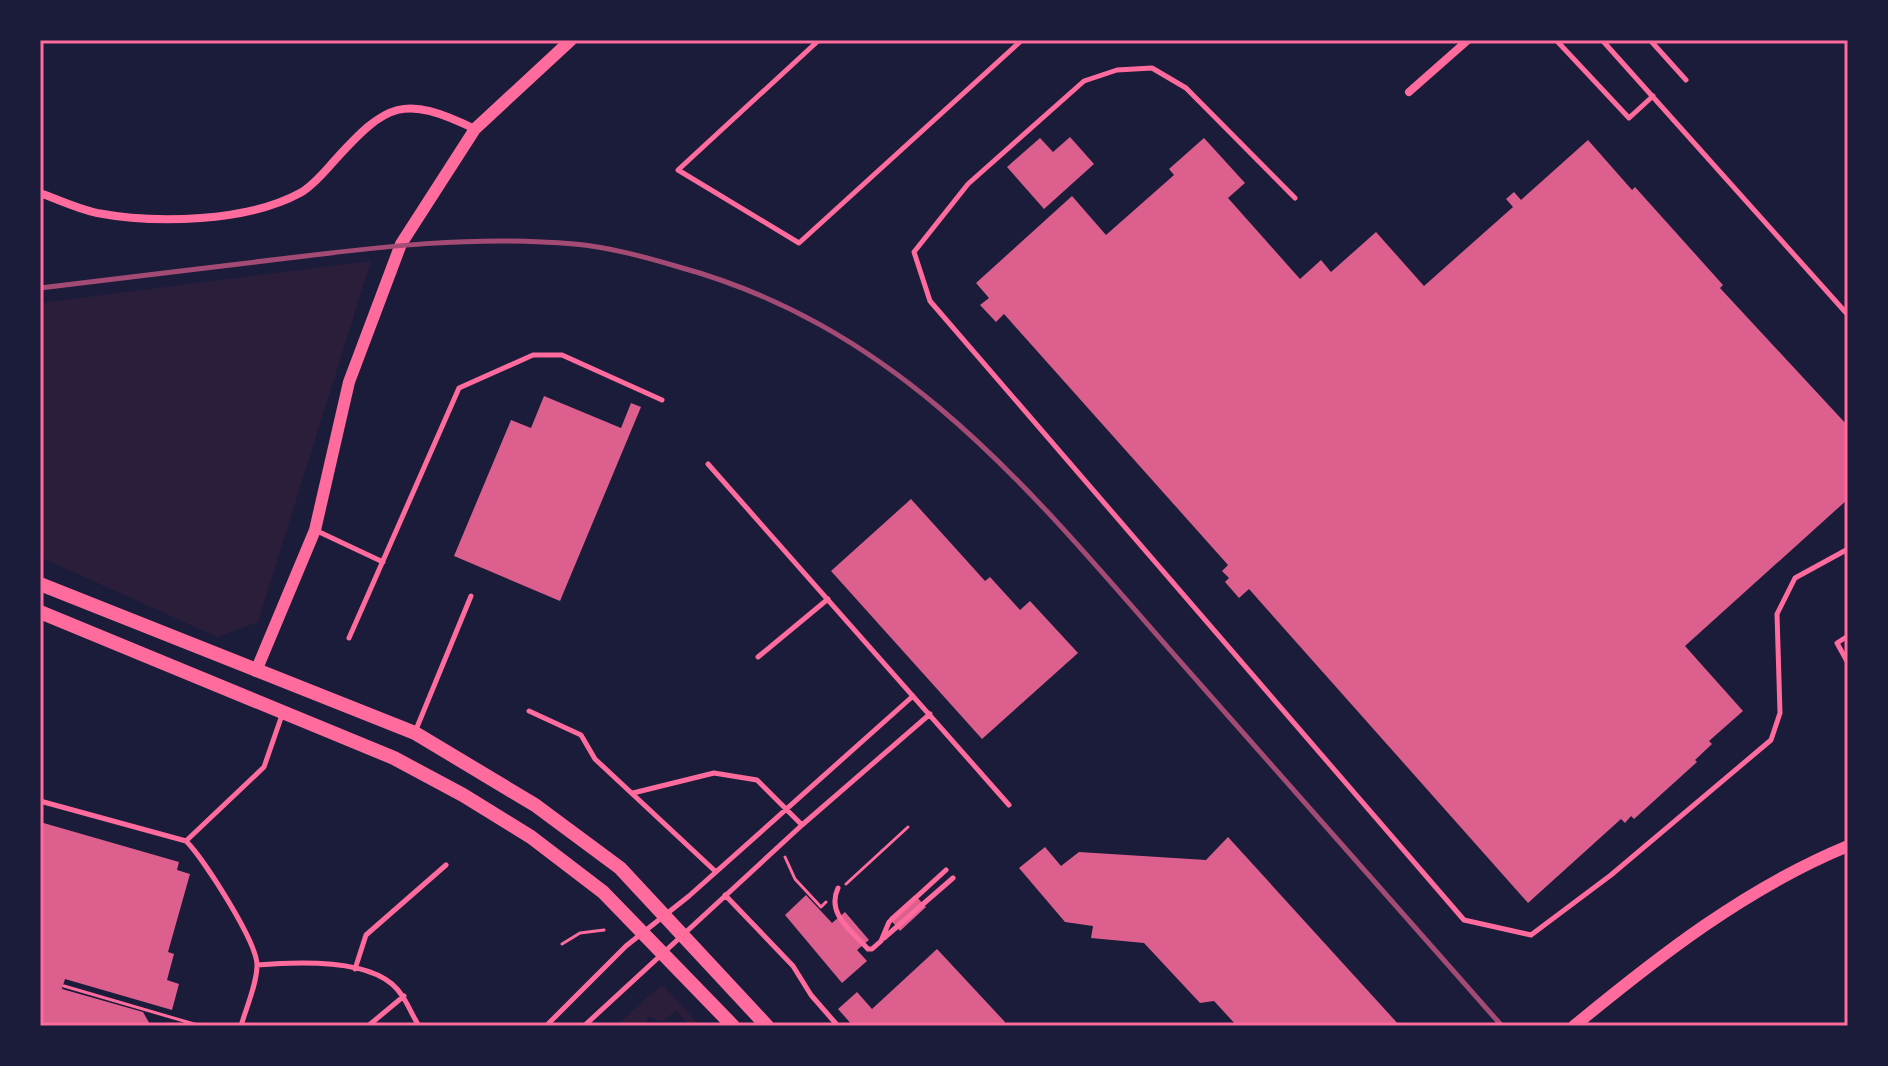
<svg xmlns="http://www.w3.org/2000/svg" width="1888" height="1066" font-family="Commissioner,sans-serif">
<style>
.green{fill:#2a1e3b}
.building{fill:#dd5f8e}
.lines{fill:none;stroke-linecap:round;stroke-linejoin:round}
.path{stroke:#ff6b9d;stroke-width:3}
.service{stroke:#ff6b9d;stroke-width:5}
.minor{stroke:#ff6b9d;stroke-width:8}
.tertiary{stroke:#ff6b9d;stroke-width:12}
.secondary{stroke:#ff6b9d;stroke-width:14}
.rail{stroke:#a44b75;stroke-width:5}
.neatline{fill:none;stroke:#ff6b9d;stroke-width:3}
</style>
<rect width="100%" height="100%" fill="#1b1b3a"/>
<path class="green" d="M371,261l-113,361 -41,15 -177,-80v-254z
M660,986l5,1 35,39h-10l-14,-15 -14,11 -13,-5 -5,9h-28z"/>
<path class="building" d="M1070,137l24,27 -50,45 -37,-42 33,-29 13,14z
M1204,138l41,45 -17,15 72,81 21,-19 10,12 45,-40 48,54 89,-79 -7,-8 8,-7 7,8 67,-60 44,50 3,-3 88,98 -3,3 128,138v73l-163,147 58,65 -34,30 3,3 -17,16 2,2 -63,57 -3,-3 -6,7 -4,-4 -93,84 -279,-314 -10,9 -14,-16 4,-4 -7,-7 6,-6 -224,-251 -8,8 -16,-17 9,-7 -13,-15 96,-87 34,39 68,-60 -5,-6z
M544,396l77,32 10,-25 10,4 -81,194 -106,-45 57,-136 20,8z
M911,499l74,82 5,-4 30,33 10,-9 48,52 -96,86 -151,-168z
M40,822l139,40 -2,8 13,4 -22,78 6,2 -7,26 12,4 -7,26 -107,-31 -3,10 81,23 8,14h-111z
M1228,837l172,189h-163l-23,-25 -14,2 -56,-60 -53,-5 2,-12 -28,-4 -46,-54 26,-21 16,19 18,-14 127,8z
M806,895l26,28 13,-11 24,28 -12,10 10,11 -25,22 -57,-68z
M915,895l11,12 -26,24 -11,-13z
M937,949l68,73 -3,4h-149l-15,-17 19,-17 15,17z"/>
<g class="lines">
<path class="path" d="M785,857l10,22 26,28 5,-5
M846,884l62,-57
M562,944l18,-11 24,-3
M64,986l137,40"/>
<path class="service" d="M819,40l-141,130 121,73 223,-203
M1556,40l73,78 24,-22
M1602,40l246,275
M1650,40l36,40
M1295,198l-109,-110 -34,-20 -35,2 -33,11 -116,103 -54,68 16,49 534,619 67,15 80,-60 160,-135 9,-27 -3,-99 18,-36 53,-29
M708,464l301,341
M315,530l68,32
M1848,636l-11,7 11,20
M349,638l110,-250 74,-33h29l100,45
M758,657l70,-58
M529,711l52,24 14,24 120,112
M415,732l56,-136
M633,793l81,-20 43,7 45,45
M40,801l146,40c18,18 71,101 71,124 0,19 -11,43 -16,61
M186,841l78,-74 18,-52
M838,888c-12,26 13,42 30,61h4l9,-8 8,-19 57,-52
M725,895l68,71 18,29 27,31
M884,938l69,-60
M257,965c36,-3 106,-6 135,19 13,11 18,28 27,42
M355,969l11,-34 80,-70
M368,1026l36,-30
M546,1026l80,-80 63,-50 224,-200
M584,1026l218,-201 128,-111"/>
<path class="minor" d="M1409,92l59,-52
M40,193c19,7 38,16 57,20 59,11 150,9 203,-20 13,-7 25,-22 35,-33 52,-57 68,-66 140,-31"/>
<path class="tertiary" d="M256,671l59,-141 34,-148 52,-138 74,-115 96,-89
M1574,1026c85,-70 172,-138 274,-180"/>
<path class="secondary" d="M40,584l375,149 120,72 85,63 147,158
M40,612l354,146 69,37 68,42 72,55 130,134"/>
<path class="rail" d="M40,288c80,-10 160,-19 240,-29 97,-12 195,-24 294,-15 35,3 71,13 105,23 236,65 366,243 521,417 101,114 201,228 302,342"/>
</g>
<rect width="1888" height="1066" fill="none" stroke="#1b1b3a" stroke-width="84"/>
<rect x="42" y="42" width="1804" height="982" class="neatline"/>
</svg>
